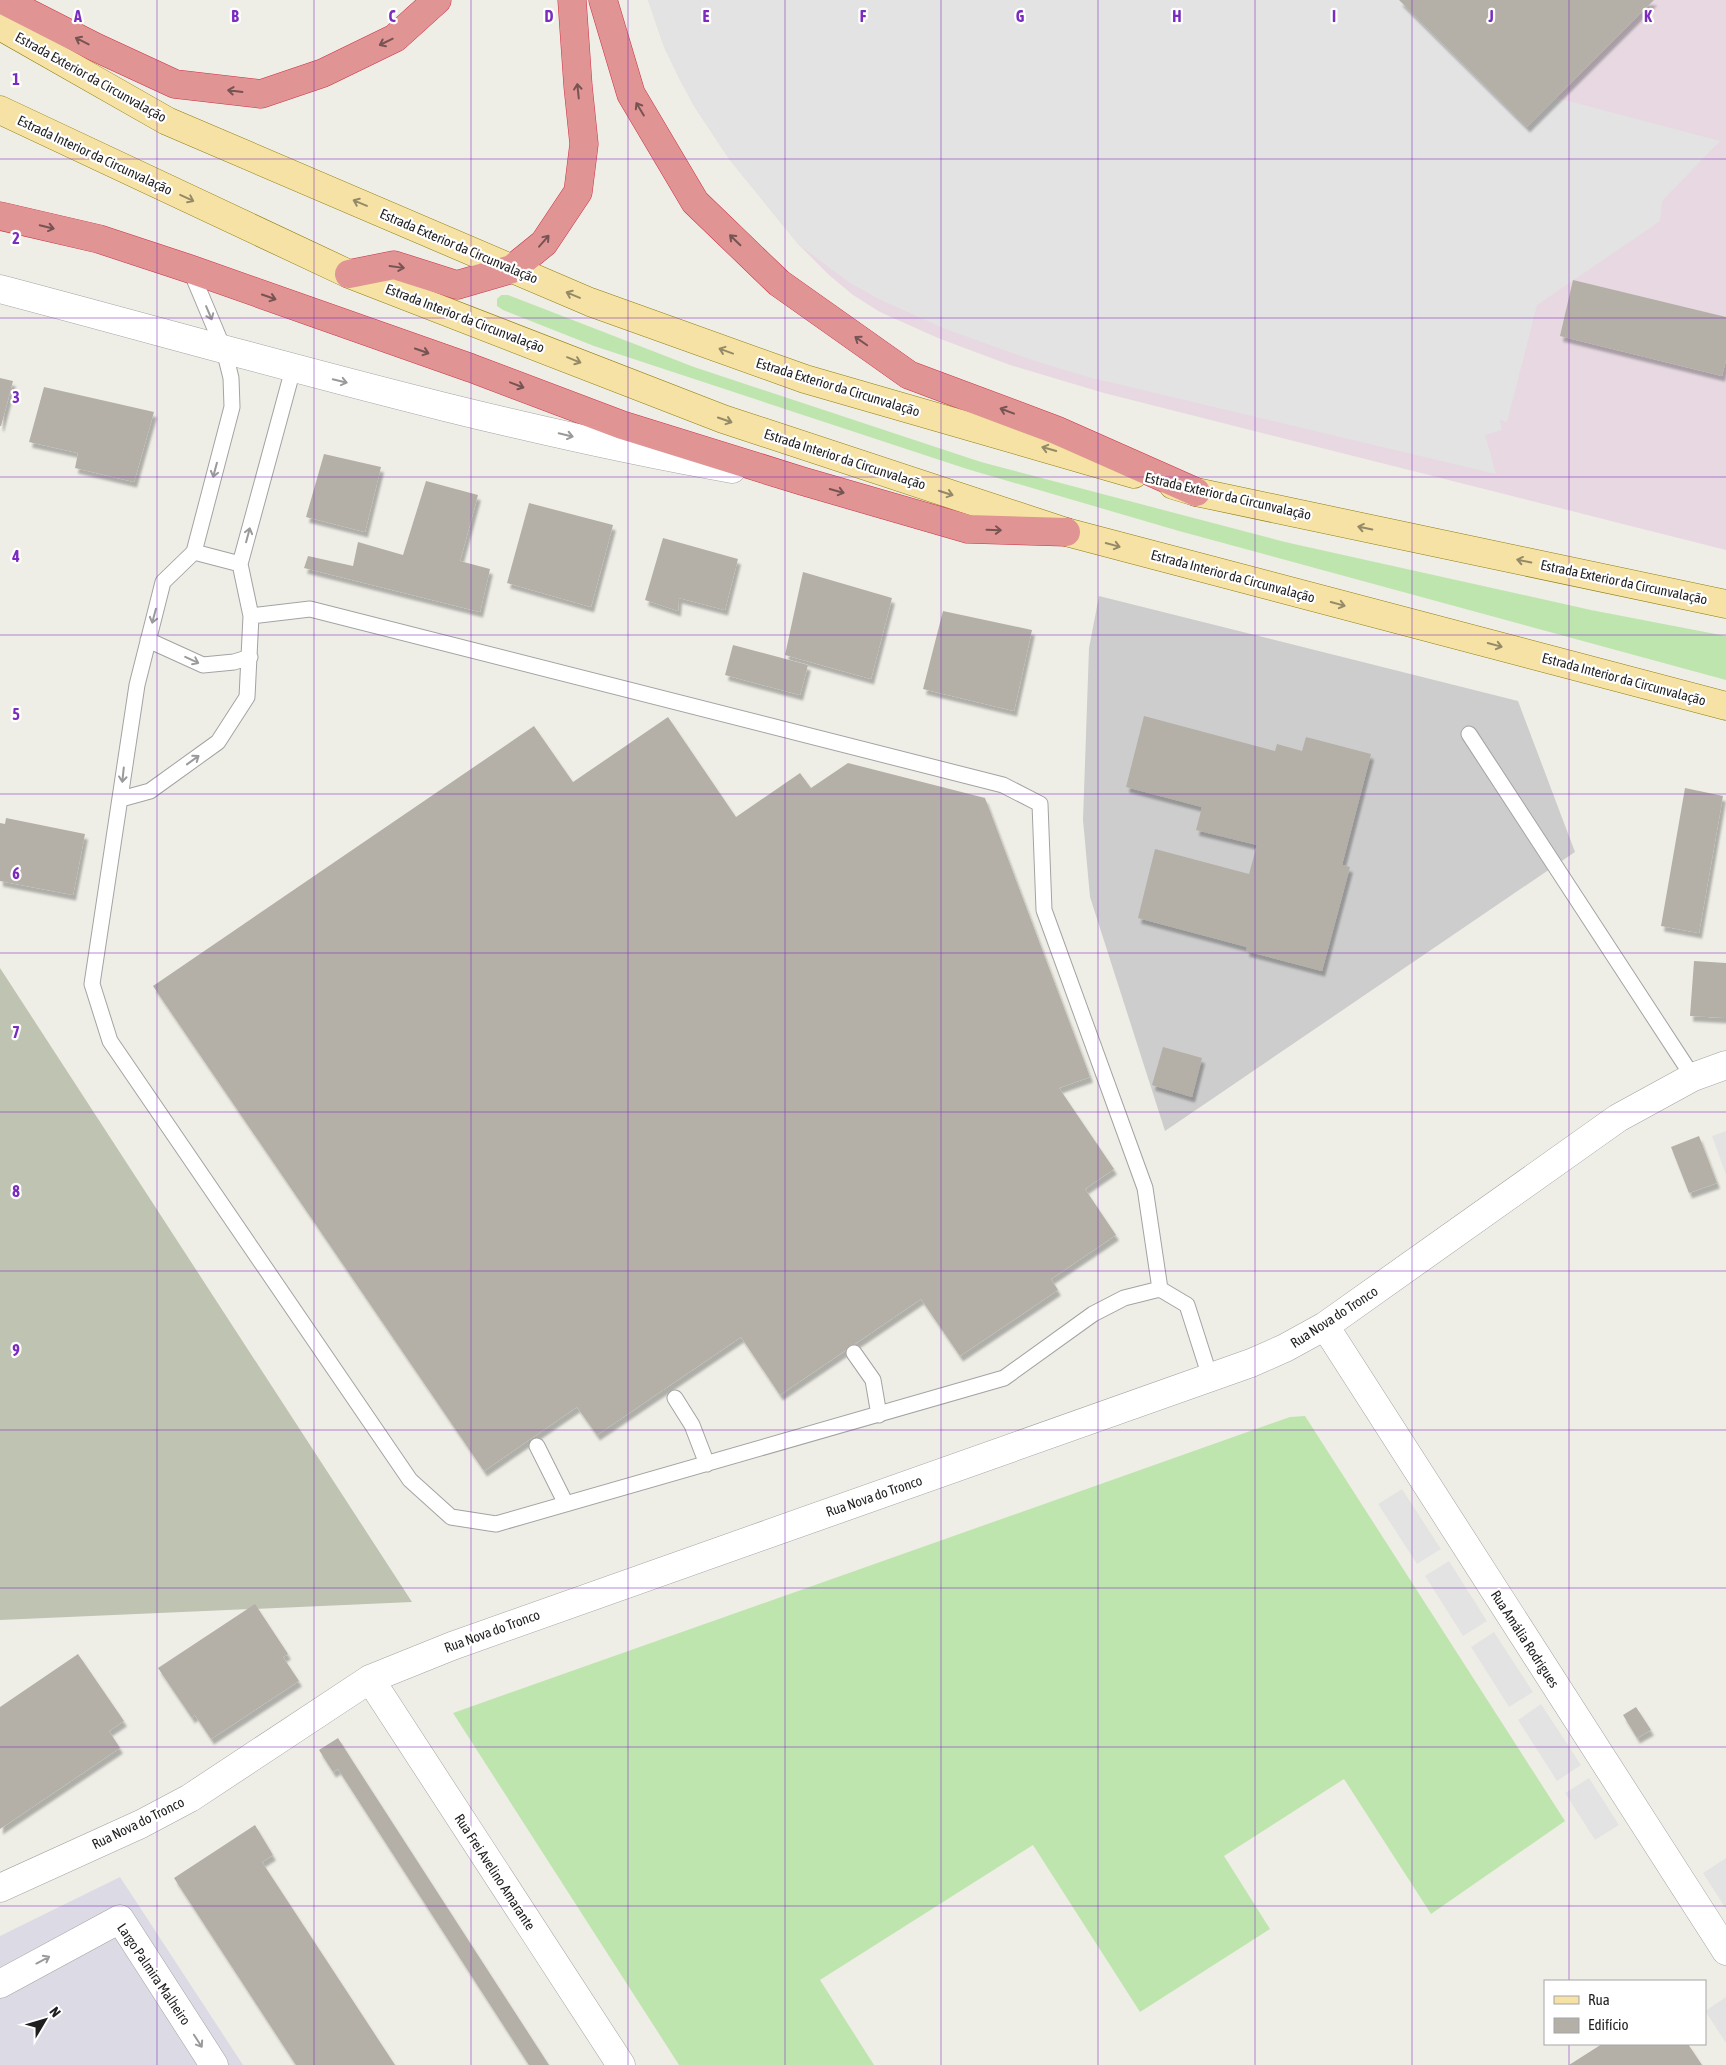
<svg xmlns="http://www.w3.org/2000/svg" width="1726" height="2065" font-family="'Asap Condensed',sans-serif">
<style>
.industrial{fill:#e7d8e1}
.religious{fill:#cdcdcd}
.construction{fill:#bfc3b2}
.grass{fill:#bfe5af}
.parking{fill:#e3e3e3}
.plaza{fill:#dcdae4}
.building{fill:#b4b0a8;filter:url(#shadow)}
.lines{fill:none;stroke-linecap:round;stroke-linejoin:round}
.lane-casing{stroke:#a3a3a3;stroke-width:17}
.street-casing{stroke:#a3a3a3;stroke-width:29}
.primary-casing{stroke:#8e7d0b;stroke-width:29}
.highway-casing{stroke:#ce3248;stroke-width:29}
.lane{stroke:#fff;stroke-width:15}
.street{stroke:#fff;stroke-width:28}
.primary{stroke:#f5e2a4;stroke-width:28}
.highway{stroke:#e09493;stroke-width:28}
.oneway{stroke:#765453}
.oneway2{stroke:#958a68}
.oneway3{stroke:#9a9a9a}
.grid{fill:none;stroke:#7b2cbf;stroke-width:1;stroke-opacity:0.55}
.labels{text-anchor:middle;stroke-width:4.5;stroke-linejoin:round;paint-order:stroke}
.street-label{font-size:14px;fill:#1f1f1f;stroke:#fff}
.grid-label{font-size:16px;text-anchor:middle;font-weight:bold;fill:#7b2cbf;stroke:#fff;stroke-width:4.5;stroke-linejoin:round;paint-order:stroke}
</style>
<defs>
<filter id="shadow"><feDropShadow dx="3" dy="5.5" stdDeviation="1" flood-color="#0004"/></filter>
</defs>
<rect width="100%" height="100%" fill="#efeee6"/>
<path class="industrial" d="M648,0h1078v550l-622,-157 -94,-28 -72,-27 -58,-26 -27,-17 -24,-20 -31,-31 -69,-85 -35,-53 -15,-28 -15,-31z"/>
<path class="religious" d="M1099,596l419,105 57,151 -410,279 -75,-234 -7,-77 6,-172z"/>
<path class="construction" d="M0,968l412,634 -412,18z"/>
<path class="grass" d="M501,295h7l13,5 173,67 287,95 304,80 306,68 135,26v44l-547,-149 -212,-62 -373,-123 -91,-36 -6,-4v-7z
M1305,1416l260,405 -134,93 -87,-135 -120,77 46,73 -130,83 -107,-167 -213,135 54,85h-195l-226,-352 837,-296z"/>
<path class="parking" d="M648,0h751l128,127 30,-29 163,43 -58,60 -2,20 -123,84 -30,117 -7,-2 2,10 -17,5 11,39 -408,-97 -56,-17 -89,-32 -62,-28 -31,-17 -52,-39 -69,-85 -35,-53 -15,-28 -15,-31z
M1726,1131v44l-14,-39z
M1402,1489l39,60 -24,15 -39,-60z
M1449,1561l38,60 -24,15 -38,-60z
M1494,1632l39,60 -24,15 -38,-60z
M1541,1704l40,61 -24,16 -39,-61z
M1589,1778l30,47 -24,15 -30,-47z
M1726,1858v51l-23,-36z
M1726,1997v46l-21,-32z"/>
<path class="plaza" d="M120,1877l123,188h-243v-129z"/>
<path class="building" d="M1399,0h255l-127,127z
M1573,280l153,37v43l-4,16 -162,-40z
M0,378l13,3 -12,45h-1z
M44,387l110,25 -20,70 -59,-14 3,-15 -49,-11z
M324,454l57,13 -16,65 -59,-15z
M426,481l52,14 -18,66 30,8 -10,43 -176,-44 4,-12 45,10 5,-24 45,13z
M529,503l84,22 -22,82 -84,-24z
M663,538l75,21 -13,51 -46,-12 -1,13 -33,-11z
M803,572l89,26 -21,81 -86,-24z
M943,611l89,19 -18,81 -91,-22z
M733,645l75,20 -8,30 -75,-20z
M1144,716l131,35 2,-7 25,7 4,-14 65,17 -29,111 8,2 -28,104 -76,-20 1,-4 -109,-29 17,-69 94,25 8,-29 -61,-15 6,-23 -76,-20z
M668,717l68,100 64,-44 11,15 37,-25 137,35 105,279 -31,11 55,81 -29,20 31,46 -65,44 7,11 -98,66 -39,-57 -141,96 -39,-58 -144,98 -20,-28 -93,64 -331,-485 381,-260 39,56z
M1685,788l38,8 -24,137 -38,-7z
M6,818l79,16 -12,61 -73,-14v-58l5,1z
M1694,961l32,2v55l-36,-2z
M1163,1047l39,11 -10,39 -40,-12z
M1699,1136l18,47 -28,10 -18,-46z
M255,1604l33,50 -5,3 16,24 -88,58 -16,-24 -3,3 -34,-50z
M78,1654l46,67 -15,10 11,17 -120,81v-122z
M1636,1707l15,23 -14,8 -14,-23z
M338,1738l14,22 197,305h-20l-191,-296 -5,3 -14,-22z
M255,1825l18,30 -11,7 133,203h-99l-122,-187z
M1602,2044h86l14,21h-133z"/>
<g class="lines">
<g class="lane-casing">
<path id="lane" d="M190,269l34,81 7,28 1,29 -38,145 -31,30 -26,103 -45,299 18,57 300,439 41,37 45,7 508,-146 89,-64 31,-16 36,-9 -15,-101 -101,-278 -4,-106 -37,-19 -693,-176 -59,7
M194,552l46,12
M148,640l55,25 31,-3 16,-5
M1469,734l224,343
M121,799l29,-8 68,-49 29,-45 4,-81 -11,-52 53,-195
M1160,1289l27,16 23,72
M854,1353l19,27 6,35
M675,1398l17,27 15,39
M537,1446l29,58"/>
</g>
<g class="street-casing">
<path id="street" d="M0,289c243,64 484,136 732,180
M1325,1326l401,625
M370,1679l251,386
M0,1888l141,-64 49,-26 180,-119 82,-33 799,-283 34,-15 40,-22 293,-208 75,-41 33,-12
M0,1984l120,-65 94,146"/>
</g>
<g class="primary-casing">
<path id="primary" d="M0,26l167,95 423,181 215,77 329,95
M0,110l349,164 374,145 343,113 660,174
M1173,485l23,7 530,112"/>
</g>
<g class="highway-casing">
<path id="highway" d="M3,0l92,47 80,37 86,10 62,-21 72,-35 42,-38
M603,0l28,94 64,108 84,81 130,92 147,55 140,62
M0,216l99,23 91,30 281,99 151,57 180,56 166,48 98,3
M349,274l45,-9 63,20 55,-16 32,-26 34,-51 6,-48 -6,-58 -6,-86"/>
</g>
<use href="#lane" class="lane"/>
<use href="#street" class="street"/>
<use href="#primary" class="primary"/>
<use href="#highway" class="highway"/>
</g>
<defs><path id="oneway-shaft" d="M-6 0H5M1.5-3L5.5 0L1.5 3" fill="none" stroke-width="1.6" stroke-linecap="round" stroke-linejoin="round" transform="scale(1.25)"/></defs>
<g class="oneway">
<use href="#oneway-shaft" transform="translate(82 41) rotate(-153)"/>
<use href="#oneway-shaft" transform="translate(386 42) rotate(154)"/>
<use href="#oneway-shaft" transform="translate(235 91) rotate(-173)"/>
<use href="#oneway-shaft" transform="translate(578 91) rotate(-96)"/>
<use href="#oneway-shaft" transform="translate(640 109) rotate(-121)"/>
<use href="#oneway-shaft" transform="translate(47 227) rotate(13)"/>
<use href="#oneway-shaft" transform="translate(735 240) rotate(-136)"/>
<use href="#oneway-shaft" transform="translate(544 241) rotate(-49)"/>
<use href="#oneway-shaft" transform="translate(397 267) rotate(8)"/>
<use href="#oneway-shaft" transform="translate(269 297) rotate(19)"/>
<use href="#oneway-shaft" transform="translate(861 341) rotate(-145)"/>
<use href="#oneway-shaft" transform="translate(422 351) rotate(19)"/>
<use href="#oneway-shaft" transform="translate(517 385) rotate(21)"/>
<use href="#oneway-shaft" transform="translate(1007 411) rotate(-159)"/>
<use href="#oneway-shaft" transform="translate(837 491) rotate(16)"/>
<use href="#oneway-shaft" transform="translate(994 530) rotate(2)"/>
</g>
<g class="oneway2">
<use href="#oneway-shaft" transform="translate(187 198) rotate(25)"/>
<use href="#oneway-shaft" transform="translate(360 203) rotate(-157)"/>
<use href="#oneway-shaft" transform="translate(573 295) rotate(-157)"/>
<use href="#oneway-shaft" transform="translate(726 351) rotate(-160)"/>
<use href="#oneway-shaft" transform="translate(574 360) rotate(22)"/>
<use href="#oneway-shaft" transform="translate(725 420) rotate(19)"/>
<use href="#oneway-shaft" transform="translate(1049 449) rotate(-164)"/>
<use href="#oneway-shaft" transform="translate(946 493) rotate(18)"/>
<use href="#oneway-shaft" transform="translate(1365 528) rotate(-168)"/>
<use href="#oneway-shaft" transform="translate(1113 545) rotate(15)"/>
<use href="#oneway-shaft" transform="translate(1524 561) rotate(-168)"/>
<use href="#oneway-shaft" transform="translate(1338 604) rotate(15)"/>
<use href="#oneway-shaft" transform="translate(1495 645) rotate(15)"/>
</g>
<g class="oneway3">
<use href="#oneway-shaft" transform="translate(209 313) rotate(67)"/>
<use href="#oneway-shaft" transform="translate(340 381) rotate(14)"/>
<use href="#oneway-shaft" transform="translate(566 435) rotate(13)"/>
<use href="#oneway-shaft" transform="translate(215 470) rotate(105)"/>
<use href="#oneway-shaft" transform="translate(248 535) rotate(-75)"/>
<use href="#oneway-shaft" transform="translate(154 616) rotate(105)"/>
<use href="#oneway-shaft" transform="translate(192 660) rotate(25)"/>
<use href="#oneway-shaft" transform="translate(193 760) rotate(-36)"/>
<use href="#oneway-shaft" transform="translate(123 775) rotate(96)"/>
<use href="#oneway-shaft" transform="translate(43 1960) rotate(-28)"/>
<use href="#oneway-shaft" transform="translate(198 2041) rotate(57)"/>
</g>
<path class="grid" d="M157,0v2065M314,0v2065M471,0v2065M628,0v2065M785,0v2065M941,0v2065M1098,0v2065M1255,0v2065M1412,0v2065M1569,0v1981M0,159h1726M0,318h1726M0,477h1726M0,635h1726M0,794h1726M0,953h1726M0,1112h1726M0,1271h1726M0,1430h1726M0,1588h1726M0,1747h1726M0,1906h1726M1569,2044v21"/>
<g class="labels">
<g class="street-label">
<text transform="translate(91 77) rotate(29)" y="5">Estrada Exterior da Circunvalação</text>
<text transform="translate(95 155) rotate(25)" y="5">Estrada Interior da Circunvalação</text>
<text transform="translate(459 246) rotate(23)" y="5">Estrada Exterior da Circunvalação</text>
<text transform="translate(465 318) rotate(21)" y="5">Estrada Interior da Circunvalação</text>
<text transform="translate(838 387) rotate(17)" y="5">Estrada Exterior da Circunvalação</text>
<text transform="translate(845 459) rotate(18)" y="5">Estrada Interior da Circunvalação</text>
<text transform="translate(1228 496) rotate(13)" y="5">Estrada Exterior da Circunvalação</text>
<text transform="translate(1233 576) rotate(15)" y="5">Estrada Interior da Circunvalação</text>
<text transform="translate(1624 582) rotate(12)" y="5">Estrada Exterior da Circunvalação</text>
<text transform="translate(1624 679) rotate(15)" y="5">Estrada Interior da Circunvalação</text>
<text transform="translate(1334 1317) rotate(-33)" y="5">Rua Nova do Tronco</text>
<text transform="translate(874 1496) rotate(-19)" y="5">Rua Nova do Tronco</text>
<text transform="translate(492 1631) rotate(-20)" y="5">Rua Nova do Tronco</text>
<text transform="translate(1525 1639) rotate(57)" y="5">Rua Amália Rodrigues</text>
<text transform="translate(138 1823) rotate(-26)" y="5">Rua Nova do Tronco</text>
<text transform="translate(495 1872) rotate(57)" y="5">Rua Frei Avelino Amarante</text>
<text transform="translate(154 1974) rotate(56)" y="5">Largo Palmira Malheiro</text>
</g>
</g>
<g class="grid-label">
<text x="78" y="22">A</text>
<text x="235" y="22">B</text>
<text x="392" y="22">C</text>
<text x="549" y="22">D</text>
<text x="706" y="22">E</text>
<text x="863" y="22">F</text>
<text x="1020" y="22">G</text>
<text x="1177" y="22">H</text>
<text x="1334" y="22">I</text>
<text x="1491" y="22">J</text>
<text x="1648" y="22">K</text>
<text x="16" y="85">1</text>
<text x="16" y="244">2</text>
<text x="16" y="403">3</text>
<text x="16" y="562">4</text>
<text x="16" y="720">5</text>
<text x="16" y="879">6</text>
<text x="16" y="1038">7</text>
<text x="16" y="1197">8</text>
<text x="16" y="1356">9</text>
</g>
<rect x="1544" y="1980" width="162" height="65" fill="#ffffff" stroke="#a5a5a5"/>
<rect x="1554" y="1996" width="25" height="8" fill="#f5e2a4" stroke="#a5a5a5"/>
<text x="1588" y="2005" font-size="15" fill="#1f1f1f">Rua</text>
<rect x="1554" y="2018" width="25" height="15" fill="#b4b0a8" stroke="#a5a5a5"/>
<text x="1588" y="2030" font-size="15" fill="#1f1f1f">Edifício</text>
<g transform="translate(45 2020) rotate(52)" stroke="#ffffff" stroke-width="4" paint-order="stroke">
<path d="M0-4L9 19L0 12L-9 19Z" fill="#1f1f1f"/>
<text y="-8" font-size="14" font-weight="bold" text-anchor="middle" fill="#1f1f1f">N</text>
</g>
</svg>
